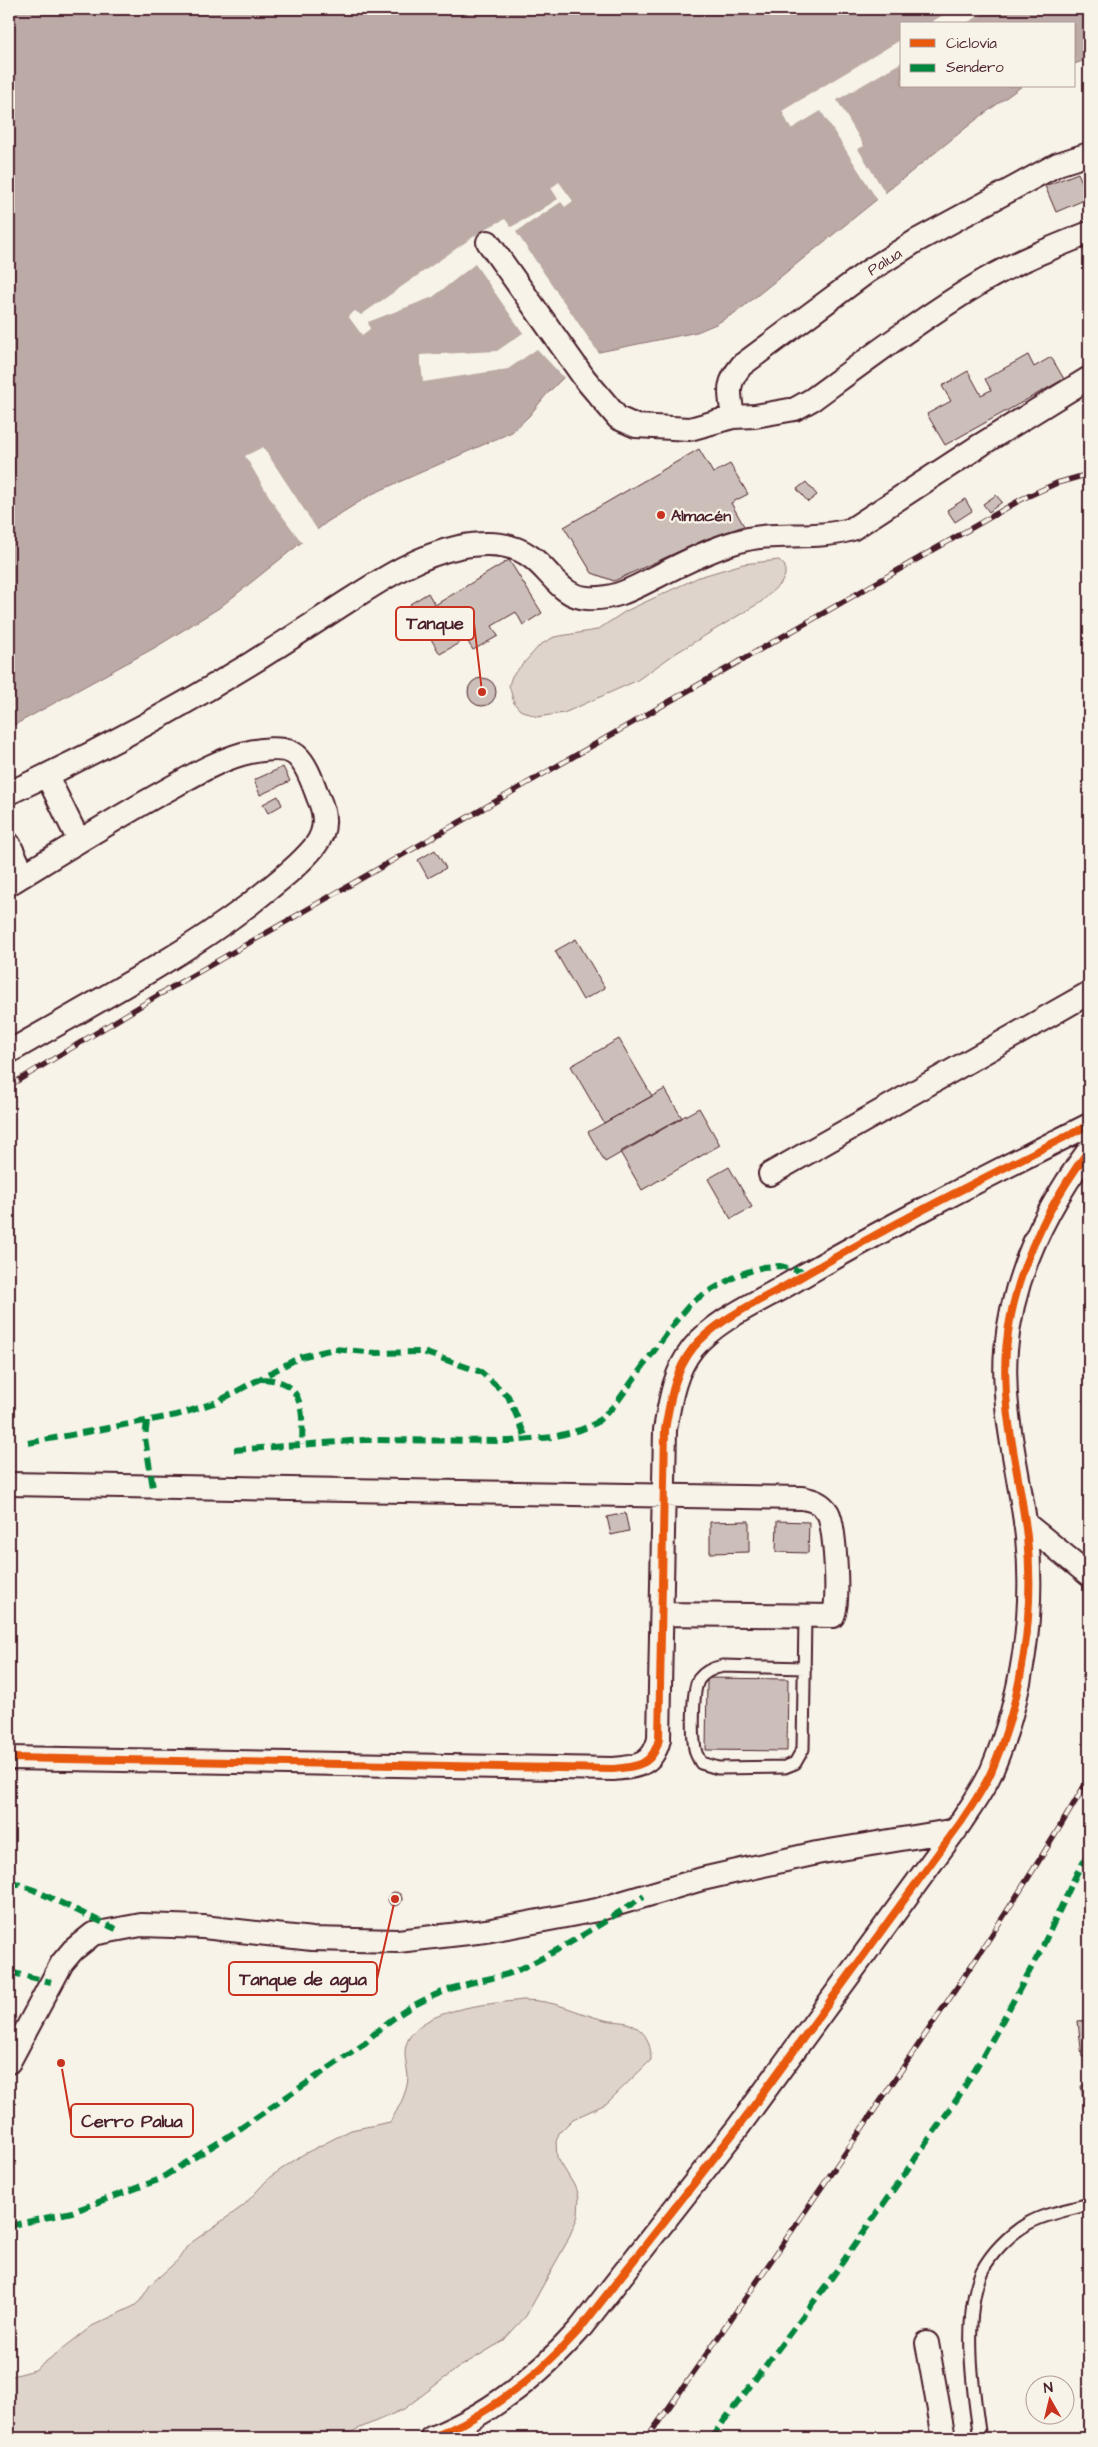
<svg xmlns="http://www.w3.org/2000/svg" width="1098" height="2447" font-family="'Architects Daughter',sans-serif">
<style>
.green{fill:#ded4cc;stroke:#947a7c}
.water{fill:#bcaaa7;stroke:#8e7275}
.pier{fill:#f7f3e8}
.building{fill:#ccbfb9;stroke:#4a1f2b}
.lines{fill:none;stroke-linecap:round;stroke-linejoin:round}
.lane-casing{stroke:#4a1f2b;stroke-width:15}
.street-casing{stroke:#4a1f2b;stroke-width:26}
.lane{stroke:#f7f3e8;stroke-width:11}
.street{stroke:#f7f3e8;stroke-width:22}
.rail-casing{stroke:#4a1f2b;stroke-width:5.5}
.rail{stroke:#f7f3e8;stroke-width:4;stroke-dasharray:11;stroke-linecap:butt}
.quiet{stroke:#00873e;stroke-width:6;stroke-dasharray:12 6;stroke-linecap:butt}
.cycleway-casing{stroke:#f7f3e8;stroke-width:11}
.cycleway{stroke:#e8590c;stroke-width:8}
.poi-dot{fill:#c8321e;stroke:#f7f3e8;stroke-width:2}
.labels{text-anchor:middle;stroke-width:4.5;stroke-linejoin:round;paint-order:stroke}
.street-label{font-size:16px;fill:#4a1f2b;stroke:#f7f3e8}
.poi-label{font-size:16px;font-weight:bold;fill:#4a1f2b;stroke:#f7f3e8;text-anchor:start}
.leader{fill:none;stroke:#c8321e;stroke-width:2}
.callout-dot{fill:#c8321e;stroke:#f7f3e8;stroke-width:2}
.callout{fill:#f7f3e8;stroke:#c8321e;stroke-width:2}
.callout-label{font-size:18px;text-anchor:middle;font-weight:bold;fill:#4a1f2b}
</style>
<rect width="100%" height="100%" fill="#f7f3e8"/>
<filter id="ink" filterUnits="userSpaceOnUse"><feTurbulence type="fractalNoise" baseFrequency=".02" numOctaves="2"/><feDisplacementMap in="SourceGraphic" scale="10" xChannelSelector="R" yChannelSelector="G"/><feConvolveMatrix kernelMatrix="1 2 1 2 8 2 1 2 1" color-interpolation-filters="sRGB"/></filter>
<g filter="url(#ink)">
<path class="green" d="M779,560l6,6v9l-3,7 -21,20 -85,51 -40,28 -72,32 -27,4 -17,-7 -6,-7 -5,-18 3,-9 28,-31 14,-8 43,-7 29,-19 73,-34 44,-13z
M523,2000c34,0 52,13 82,20 9,2 20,1 27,5 15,7 19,20 19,35l-45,44 -33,15 -14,14 -3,9 1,15 20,33 2,8 -1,18 -11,26 -41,74 -23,25 -45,27 -54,41 -67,29h-328v-61l26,-7 57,-44 42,-20 6,-5 11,-17 27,-24 10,-15 55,-39 27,-29 32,-22 49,-25 39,-8c8,-13 18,-30 18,-46 -1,-8 -3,-16 -3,-23 1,-45 86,-49 118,-53z"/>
<path class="water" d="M9,9h1080v50l-15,5v-40h-172v62h120l-45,33 -239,192 -22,13 -19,8 -98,20 -29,19 -24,24 -17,21 -17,16 -140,62 -45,28 -108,86 -63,39 -147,81z"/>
<path class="pier" d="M953,9h38l-26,15h-37z
M902,39v23l-65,38 27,46 -6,3 28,45 -8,7 -57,-90 -30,18 -9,-18z
M559,182l14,19 -8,6 -4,-5 -45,30 84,123 -13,6 -22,18 -28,-30 -29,20 -85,13 -3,-27 77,-4 26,-18 -48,-69 -42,33 -65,25 2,7 -8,6 -14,-19 7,-5 6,4 122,-85 22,-11 6,8 22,-12 25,-16 -7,-11z
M263,447l55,84 -15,13 -28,-38 -30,-50z"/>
<path class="building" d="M1078,173l11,25 -33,14 -11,-26z
M1028,355l6,12 17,-10 13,22 -119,66 -18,-31 24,-13 -9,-15 26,-15 13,24 10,-5 -6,-11z
M699,449l14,24 17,-9 18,30 -17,9 13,23 -38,13 -92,42 -22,-8 -28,-46z
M806,482l11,13 -9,7 -11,-13z
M996,495l6,7 -13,10 -6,-8z
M965,499l7,12 -17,11 -8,-12z
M509,560l33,53 -19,12 -7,-13 -24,14 6,10 -25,14 -7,-11 -26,15 -30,-50 18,-11 7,12z
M468 692a14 14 0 1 1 28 0a14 14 0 1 1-28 0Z
M283,767l7,14 -30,14 -6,-15z
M278,796l4,9 -14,8 -5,-9z
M435,850l11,18 -18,10 -10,-18z
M576,939l29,49 -22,12 -28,-49z
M619,1039l33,57 -48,27 -33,-57z
M665,1089l17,29 -77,44 -17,-30z
M699,1108l21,37 -78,45 -22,-38z
M729,1167l23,40 -21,12 -23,-40z
M625,1513l4,18 -18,4 -4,-18z
M749,1521v31l-39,1v-31z
M777,1521l32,1 -1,31 -32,-1z
M707,1678l81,1 -1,72 -81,-1z
M388 1899a7 7 0 1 1 14 0a7 7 0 1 1-14 0Z
M1087,2020l2,36 -7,1 -4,-36z
M1089,2085v38l-2,1 -6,-38z"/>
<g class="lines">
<g class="lane-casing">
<path id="lane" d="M805,1668l-82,-2c-10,2 -18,5 -24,13 -7,10 -7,61 -3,74 1,3 3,6 5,10l17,5 67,-1 10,-4 8,-14 2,-133
M980,2438c-7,-47 -18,-123 2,-167 9,-18 28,-37 45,-47 19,-11 42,-14 62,-20"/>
</g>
<g class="street-casing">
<path id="street" d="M488,242l97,137 33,39 18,8 54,3 43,-12 22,-1 40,-7 18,-10c56,-41 112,-83 172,-119 33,-19 69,-33 104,-47
M733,417c-3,-24 -8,-32 9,-52l125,-93 49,-31 142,-77 31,-10
M47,776l32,65
M9,793c83,-38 163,-81 241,-129 32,-20 64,-41 95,-61 36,-23 72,-47 114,-56 25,-5 52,-5 72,10 20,14 29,39 56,41 28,2 47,-10 71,-22 25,-13 51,-26 78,-34 37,-12 79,-1 116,-13l130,-85 107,-66
M9,844l15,31
M9,884c49,-30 97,-60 147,-88 28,-15 55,-33 86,-42 14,-4 43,-9 54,1 11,9 17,29 22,42 8,17 9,34 -3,49 -18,22 -43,40 -65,58 -75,57 -160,101 -241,148
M770,1174l319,-181
M9,1484l793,14c11,2 20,5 26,15 7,12 12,93 5,103l-171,-2
M1025,1523l64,52
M9,1758l604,11c24,-2 40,-4 46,-30l6,-309c5,-29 9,-58 28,-82 23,-28 63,-45 94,-63 99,-58 200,-109 302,-160
M9,2062l53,-99 11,-13 20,-16 48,-9 62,2 109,12 86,2 88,-10 111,-21 105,-31 115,-26 139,-23
M927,2343l17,95
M431,2438c58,-23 107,-62 148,-108l160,-204 222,-304c11,-17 23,-33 31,-52 30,-71 43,-156 35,-233 -7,-63 -26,-123 -21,-187 6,-73 40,-142 83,-200"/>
</g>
<use href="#lane" class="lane"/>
<use href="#street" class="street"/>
<g class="rail-casing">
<path id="rail" d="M9,1086l151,-92 862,-495 35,-16 32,-9
M647,2438c70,-97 137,-196 205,-295 81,-120 164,-240 237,-365"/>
</g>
<use href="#rail" class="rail"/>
<path class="quiet" d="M262,1379c43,1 41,33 40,66
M147,1421l-2,17 8,50
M28,1443l149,-28 40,-13 83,-45 34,-8 43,4 46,-1 58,20 27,24 19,44
M234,1450l130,-10 146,1 43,-4 27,-7 16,-7 19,-18 60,-83 17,-20 14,-9 32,-18 25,-8 17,-1 27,7
M9,1881l25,9 82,39
M9,1972l42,10
M9,2226l63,-14 86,-32 71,-44 134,-91c28,-30 64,-50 104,-61 16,-5 36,-7 51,-14 45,-21 85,-47 126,-74
M711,2438l119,-158 127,-181 26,-43 56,-102 38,-81 12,-20"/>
<g class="cycleway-casing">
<path id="cycleway" d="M9,1758l604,11c24,-2 40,-4 46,-30l6,-309c5,-29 9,-58 28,-82 23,-28 63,-45 94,-63 99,-58 200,-109 302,-160
M431,2438c58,-23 107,-62 148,-108l160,-204 222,-304c11,-17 23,-33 31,-52 30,-71 43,-156 35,-233 -7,-63 -26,-123 -21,-187 6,-73 40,-142 83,-200"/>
</g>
<use href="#cycleway" class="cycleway"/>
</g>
</g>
<circle class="poi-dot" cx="661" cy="515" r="5"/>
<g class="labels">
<g class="street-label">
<text transform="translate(884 261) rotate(-32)" y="6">Palua</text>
</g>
<g class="poi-label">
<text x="671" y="521">Almacén</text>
</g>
</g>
<path class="leader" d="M482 692L474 623M395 1899L377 1979M61 2063L71 2121"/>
<g class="callout-dot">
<circle cx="482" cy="692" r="5"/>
<circle cx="395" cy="1899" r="5"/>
<circle cx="61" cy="2063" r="5"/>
</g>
<g class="callout">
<rect x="396" y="607" width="78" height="33" rx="5"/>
<rect x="229" y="1962" width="148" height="33" rx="5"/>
<rect x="71" y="2104" width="122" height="33" rx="5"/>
</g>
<g class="callout-label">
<text x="435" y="629">Tanque</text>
<text x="303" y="1985">Tanque de agua</text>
<text x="132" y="2127">Cerro Palua</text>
</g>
<rect width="1098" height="2447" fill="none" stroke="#f7f3e8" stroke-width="30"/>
<rect x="15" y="15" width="1068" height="2417" fill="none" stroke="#4a1f2b" stroke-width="2" filter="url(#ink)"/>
<rect x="900" y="22" width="175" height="65" fill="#f7f3e8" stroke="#b29e9c"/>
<rect x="910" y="39" width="25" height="8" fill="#e8590c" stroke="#b29e9c"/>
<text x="946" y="48" font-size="15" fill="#4a1f2b">Ciclovía</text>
<rect x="910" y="64" width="25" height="8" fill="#00873e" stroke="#b29e9c"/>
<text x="946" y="72" font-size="15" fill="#4a1f2b">Sendero</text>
<g transform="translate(1050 2400) rotate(352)"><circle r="24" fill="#f7f3e8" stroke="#b29e9c"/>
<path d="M0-4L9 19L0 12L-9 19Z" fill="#c8321e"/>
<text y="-8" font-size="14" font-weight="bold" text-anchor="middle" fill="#4a1f2b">N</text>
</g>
</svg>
